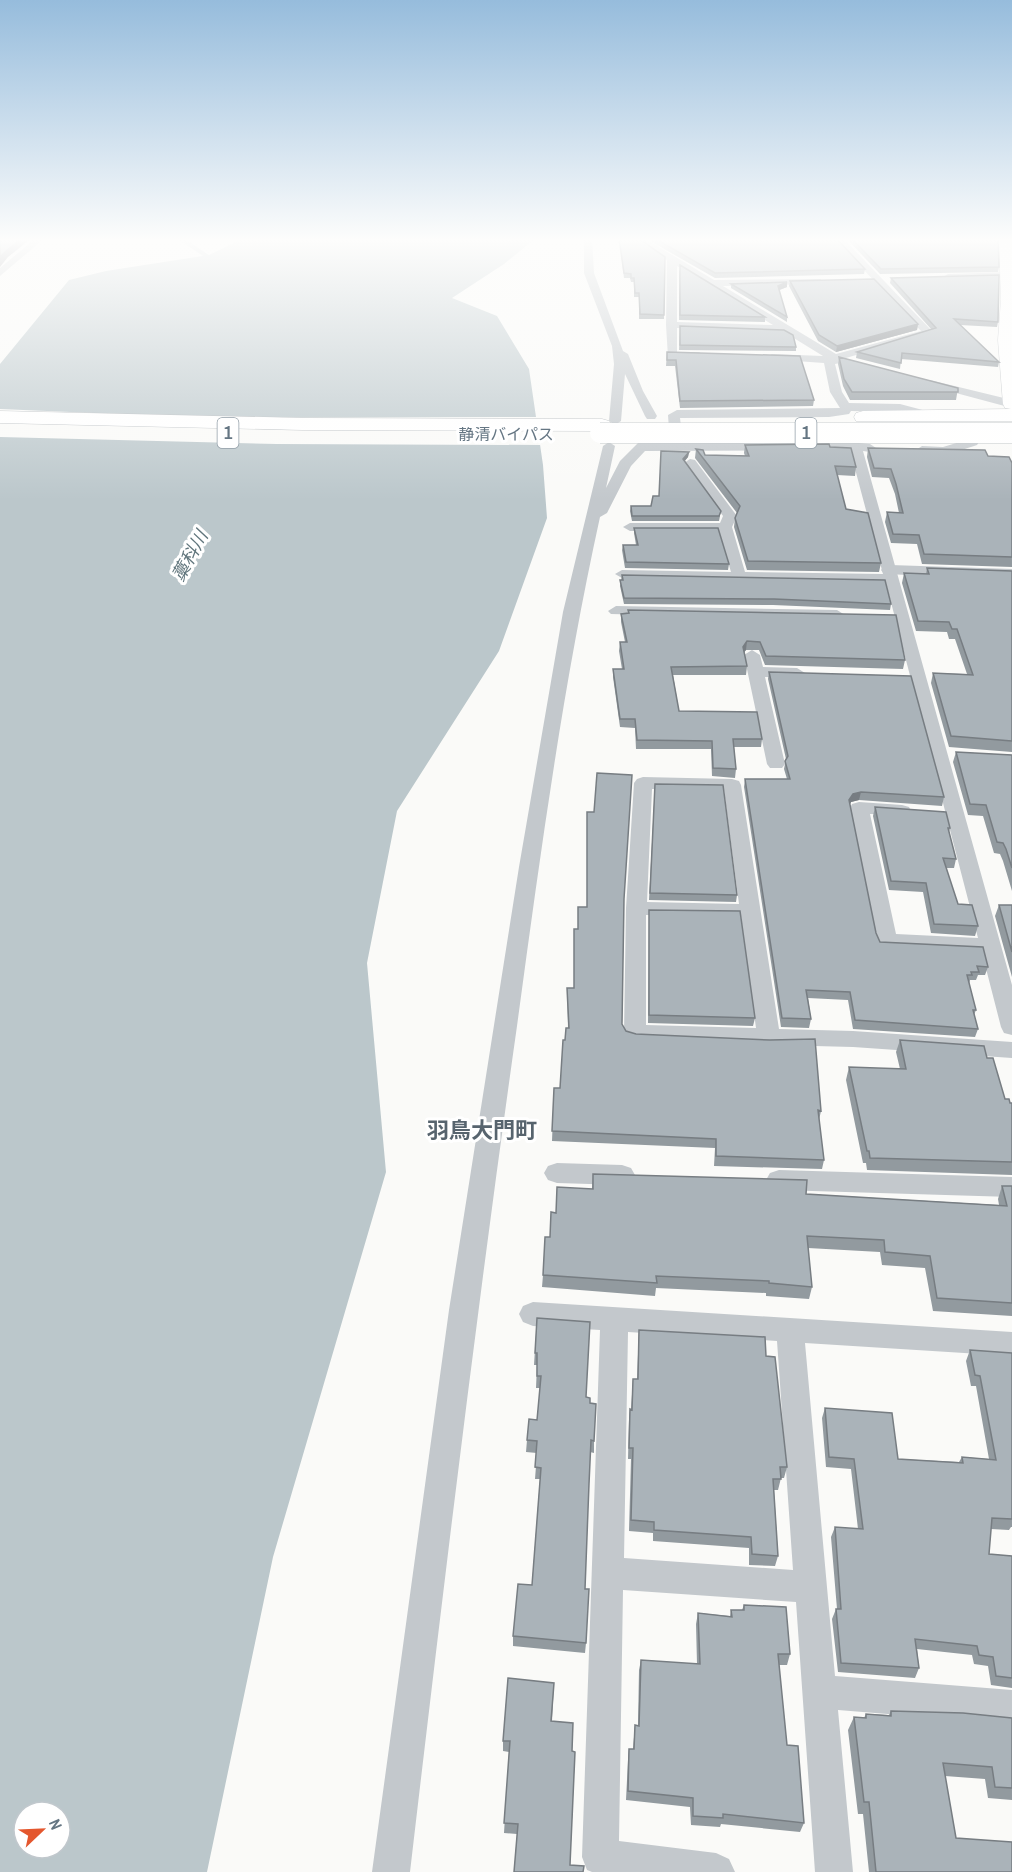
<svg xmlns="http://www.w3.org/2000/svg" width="1012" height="1872" font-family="'Archivo Narrow','Noto Sans JP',sans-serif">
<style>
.water{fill:#bbc7cb;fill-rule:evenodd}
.pier{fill:#fafaf8}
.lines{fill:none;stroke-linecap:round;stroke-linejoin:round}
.stream{stroke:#bbc7cb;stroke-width:4}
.trunk-casing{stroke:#b4b9bd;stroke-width:1}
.minor{fill:#c3c8cc;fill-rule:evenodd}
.tertiary{fill:#c3c8cc;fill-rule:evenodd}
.trunk{fill:#fff;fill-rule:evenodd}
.trunk-bridge-casing{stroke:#b4b9bd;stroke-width:21;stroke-linecap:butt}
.trunk-bridge{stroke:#fff;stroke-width:20}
.wall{fill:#929a9f}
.shaded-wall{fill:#777d82}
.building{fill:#aab3b9;stroke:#777d82;stroke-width:1.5}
.labels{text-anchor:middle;stroke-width:6;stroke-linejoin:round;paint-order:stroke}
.far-street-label{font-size:16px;fill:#657683;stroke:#fff}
.shield{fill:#fff;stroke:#939fa8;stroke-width:1.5}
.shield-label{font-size:18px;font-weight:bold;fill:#657683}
.far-water-label{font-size:18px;font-style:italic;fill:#60757c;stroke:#fff}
.quarter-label{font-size:22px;font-weight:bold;fill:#57646e;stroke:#fff}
</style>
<rect width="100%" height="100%" fill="#fafaf8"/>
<path class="water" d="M244,238h292l-32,26 -52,34 45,18 32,53 14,96 4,53 -48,133 -102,160 -30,152 19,209 -113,385 -66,315h-207v-1508l69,-84 37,-9 103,-16zM24,1812h36v36h-36z"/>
<path class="pier" d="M0,409l211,9 328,-1 4,28 -266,-1 -277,-7z"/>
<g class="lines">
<path class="stream" d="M180,238l34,23"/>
<g class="trunk-casing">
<path id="trunk" d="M999,238h13v183h-156l-2,-4 2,-4 7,-2 148,-2 -6,-1 -2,-4 -5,-64 3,-40z
M0,411l303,7 299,1 7,2 3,4 -3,4 -7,2 -299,-1 -303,-7z"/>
</g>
<path class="minor" d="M36,238h9l-45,38v-8z
M584,238h8l2,35 29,78 5,3 15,37 14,25 -2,3h-8l-2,-3 -20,-42 -4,47 -6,4 -6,-4 5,-57 -2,-18 -28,-73z
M634,238h10l70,42 107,-1v4l-3,1 -95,2 113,68 85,-23 -87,-93h9l90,94 -87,26v4l-11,2 7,28 7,11 51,1 34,9v6l-4,1 -30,-8 -49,-1 -2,3 -20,3 -149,1 3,25 165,-1 22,2 6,4 -6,4 -7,-1 149,534v50l-8,-2 -3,-6 -19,-74 -95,-5 -7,-2 -4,-5 -26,-133 2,-4 7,-2 43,3 7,2 2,4 -2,4 -39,-1 26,120 82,4 -92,-355 -264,-5 -7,-4 7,-4 109,2 -12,-41h-89l-7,-4 7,-4h90l3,-7 -39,-53 6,-4 5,1 42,56 -5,11 13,45 138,2 -33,-124 -205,1 -14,15 -24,47 -7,4c-37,168 -60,339 -83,509 -40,282 -74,564 -107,846h-38l77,-562 70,-443 44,-255 40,-166 6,-4 6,4 -9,42 14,-27 20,-20 30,2 -2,-28 9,-5 163,-2 -10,-16 -6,-29 -56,-4 -2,-2 6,-3 51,2 -39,-24 -107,-4v24h22l5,3 -5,3 -31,-1 -2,-32 1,-65zM677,266l96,59 -96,-3z
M1008,272l4,2 -1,3 -63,3 -5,-3 5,-3z
M930,380l82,20v8l-86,-23 -2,-2z
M973,438l6,4 -2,3c-16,5 -46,18 -61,5l6,-4 21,1z
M616,606l221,4 8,5 -8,5 -226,-6 -3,-3z
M752,650l8,5 3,12 34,1 8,5 -8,5 -32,-1 20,87 -3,4h-12l-3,-4 -23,-109z
M643,777l89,2 7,2 2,4 38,244 74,2 159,11v16l-159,-11 -77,-2 -7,2 -8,-2 -126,-4 -8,-2 -3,-6 2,-125 8,-125 3,-4zM652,789l72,1 15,114 -92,-2zM646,915l95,2 15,111 -110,-3z
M557,1163l65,2 9,3 4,7 -4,7 -9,3 -65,-2 -9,-3 -4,-7 4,-7z
M779,1170l233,7v20l-233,-7 -9,-3 -4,-7 4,-7z
M533,1302l479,30v24l-207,-13 30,333 177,14v34l-174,-14 15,162h-38l-19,-270 -173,-12 -4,251 97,12 13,6 6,13h-143l-5,-2 -5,-13 18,-527 -67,-4 -10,-4 -4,-8 4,-8zM628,1332l149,9 16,229 -169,-12z"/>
<path class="tertiary" d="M890,565l122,4v10l-128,-5 -3,-4 3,-4z"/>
<use href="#trunk" class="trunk"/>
<g class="trunk-bridge-casing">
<path id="trunk-bridge" d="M600,433h412"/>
</g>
<use href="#trunk-bridge" class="trunk-bridge"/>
</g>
<path class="wall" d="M619,238h19l26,77v4h-25v-22h-5v-15h-3l-1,-4h-6z
M645,238h191l29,31 -1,5 -149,4z
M846,238h152l1,29 -1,5 -118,2z
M679,270l86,47v5l-86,-2z
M891,278l107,44 -1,5 -37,-2 39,37 -1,5 -97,-8 -1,10 -44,-11 1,-6 74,-23 -41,-46z
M790,281l128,43 -1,6 -81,22 -18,-11 -29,-55z
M731,284l56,3 -8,3 8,27v5l-56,-34z
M680,326l116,21v4l-117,-1z
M667,352l147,48 -1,6 -133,2 -5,-42h-9z
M839,357l119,31 -2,12h-106l-7,-14 -5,-22z
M745,445l85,2 26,20 -1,9 -18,-1 9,34 35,54 -2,9 -132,-2 -13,-43 1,-9 2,-5 -42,-55 1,-9 9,6 40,1 -1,-3z
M868,448l120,8 24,7v104l-90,-3 -5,-20 -26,-1 -6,-21 2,-10 12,1 -4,-19 -6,-16 -17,-1 -5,-20z
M689,452l-1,5 -4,5 36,54 -1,5h-87l-2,-10 1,-5h20l8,-10z
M634,528l95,36 -1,6 -103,-2 -3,-18 1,-5h13l-2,-12z
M927,568l85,3v181l-63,-5 -18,-64 2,-10 34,1 -12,-35h-6l-2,-7 -31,-1 -14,-48 2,-10 22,1z
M622,575l269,29 -1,6 -117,-5 -149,-1 -4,-18z
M628,610l277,50 -2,9 -138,-4 -6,-15h-13l-2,2 3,14 -1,9h-73l6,36 83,28 -1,8h-27l2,22 -1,9 -23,-2 -1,-27h-75l-1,-21 -15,-1 -7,-50v-8h9l-3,-18 1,-9h5l-4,-20v-8l7,-1z
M769,672l175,125 -2,9 -83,-6 -8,2 -1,2 26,129 4,9 108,25 -3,8h-7l-2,5h-6l-1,4 7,26 -2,5 4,14 -3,8 -122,-8 -5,-29 -40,-2 3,21 -2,9 -28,-1 -37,-240 1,-8h42l-3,-10 2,-10 -18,-80z
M956,752l56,3v136l-9,-30 -3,-7 -6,-1 -11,-37 -15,-1 -15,-53z
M655,784l82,111 -1,7 -87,-2z
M875,807l75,21 -1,4 7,27 -2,9h-8l12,36 20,22 -3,10 -44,-3 -8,-41 -34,-2 -16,-74z
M624,899l-2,125 4,7 195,80 -2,9 5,40 -2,9 -108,-3 1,-18 -163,-7 2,-53h6l5,-48 3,-12 -1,-40h7v-59h4z
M999,905h13v72l-17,-61z
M649,910l106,108 -2,8 -105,-3z
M900,1040l87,18 18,41 5,4h2v72l-145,-5 -1,-7h-3l-17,-83 3,-13 51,2 -4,-17z
M593,1174l213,20 193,11 -1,-6 4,-13h10v130l-79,-5 -8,-43 -43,-3 -2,-13 -72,-4 4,39 -3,12 -43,-3v-3l-110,-5 -1,8 -113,-9 1,-12 7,-38 6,-24 36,-24z
M537,1318l53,85 4,38v12l-4,-1 -5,137 1,54 -1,10 -72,-7v-10l19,-51 8,-106h-5l2,-26 -11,-1 1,-12 10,-20 3,-32h-4l1,-23h-3z
M639,1330l127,26 21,111 -3,11h-3l-3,12h-4l4,66 -3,10 -26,-1v-17l-96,-7v-8l-24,-2 2,-72h-3l1,-39 1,-11 1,1 2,-31h4z
M970,1350l42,3v174h-1l-2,3 -18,-1 -2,25 23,2v132l-21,-3 -3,-19 -14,-2 -2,-9 -55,-6 2,19 -4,10 -77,-6 -6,-53 4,-10h1l-6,-72 4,-10 23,2 -7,-60 -25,-2 -4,-49 3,-10 73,51 61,3 3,-5 27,2 -13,-73h-5l-5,-25z
M744,1605l46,49 -3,11h-8l8,80 17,78 -4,9 -79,-8 -1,3 -29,-2 -1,-18 -64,-7 2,-40 1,-11h4l2,-24h3l1,-55 2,-10 56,4 -1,-40 2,-11 32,3 1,-6h11z
M508,1678l46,5 -2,38 21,2 -1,28 3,1 -5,113 14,1 -1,6h-69l3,-38 -13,-1 5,-81 -6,-1v-10z
M891,1711l121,7v82l-24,-2 -3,-19 -40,-3 11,62 56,34h-143l-6,-58h-5l-10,-84 6,-13 10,1 2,-4 23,1z"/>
<path class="shaded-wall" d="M22,238h10l-24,19 -8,10v-10l7,-7z
M787,282v5l-10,4 1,-5z
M918,324l-1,6 -81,22 1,-6z
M689,452l-1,5 -6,7 1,-5z
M747,641l-1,9 -4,5 1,-8z
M861,792l-2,8 -8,2 -3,6 1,-8 4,-6z"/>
<path class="building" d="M0,238h22l-15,12 -7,7z
M619,238h19l27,19 -1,58 -24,-1 -1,-21h-4l-1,-15h-3v-4l-7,-1z
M654,238h182l29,31 -150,4z
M851,238h147l1,29 -118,2z
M680,265l85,52 -85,-2z
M999,275l-1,47 -44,-3 45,43 -97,-9 -1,10 -44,-11 79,-24 -45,-50z
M874,279l44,45 -81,22 -18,-11 -29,-54z
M787,282l-9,4 9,31 -56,-33z
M680,326l104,4 9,5 3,12 -116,-2z
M667,352l133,4 14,44 -134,1 -4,-41h-9z
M839,357l119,31v4h-106l-8,-13z
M829,444l1,3 21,1 5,19 -21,-1 11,43 22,4 13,50 -133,-2 -13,-43 5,-12 -44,-57 7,1 2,5 44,1 -4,-11z
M868,448l117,2 3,6 21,1 3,6v94l-88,-3 -5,-19 -26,-1 -6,-22 16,1 -7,-29 -5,-15 -17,-1z
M661,451l28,1 -6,7 38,52 -2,5h-87l-1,-10h20l2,-10h6z
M634,528h84l11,36 -103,-2 -3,-17h15z
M927,568l85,3v170l-61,-5 -18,-63 40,2 -16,-46h-5l-3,-7 -31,-1 -14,-48 25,1z
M622,575l263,5 6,24 -117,-5 -150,-1 -4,-18h3z
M628,610l268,5 9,45 -139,-4 -6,-14 -13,-1 -4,6 4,19 -76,1 8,44 78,1 5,27h-29l3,30 -23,-1 -1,-27 -75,-1 -2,-21h-15l-7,-50h11l-4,-27h7l-6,-28 8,-1z
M769,672l142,4 33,121 -83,-5 -8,2 -4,6 27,133 4,9 103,5 5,20 -11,-1 2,6h-8l1,3h-5l9,35h-3l5,19 -123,-9 -5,-28 -44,-2 5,29 -29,-1 -37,-239h45l-5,-18 3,-5z
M956,752l56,3v113l-6,-19 -3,-6 -6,-1 -11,-37 -16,-1z
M597,773l35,2 -8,124 -2,125 4,7 10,3 134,6 45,-1 6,72 -3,-1 6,50 -108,-4v-17l-164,-8 2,-43h6l3,-48h2l1,-12h3l-2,-40h7v-59h4v-22h9v-95h7z
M655,784l68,1 14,110 -87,-2z
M875,807l71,5 4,16h-2l8,31 -13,-1 15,46 14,1 6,21 -44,-2 -8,-41 -35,-2z
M999,905h13v47z
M649,910l91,1 15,107 -106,-3z
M900,1040l84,6 3,12h6l12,41h4l1,4h2v59l-142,-4 -1,-7h-2l-18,-84 57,2z
M593,1174l214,6 -1,14 201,12 -5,-20h10v117l-75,-5 -7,-42 -45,-4 -1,-12 -77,-4 5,51 -43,-4v-2l-113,-5 1,7 -114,-8 2,-38h5l1,-25 5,1 1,-26 36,2z
M537,1318l53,4 -4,75 4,1v5l6,1 -2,37 -3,-1 -2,44 -4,105h4l-3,54 -73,-7 5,-52 14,1 9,-117 -6,-1 2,-26 -10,-1 2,-21 8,1 4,-44h-4v-23h-2z
M639,1330l126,7 1,19 9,1 12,110h-7l1,12h-8l5,77 -26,-2 -1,-17 -97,-7v-8l-23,-2 2,-72h-4l1,-39 2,1 1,-31h5z
M970,1350l42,3v166l-20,-1 -3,36 23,2v122l-16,-2 -3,-19 -14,-2 -2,-9 -62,-7 4,29 -78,-5 -5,-54h5l-6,-82 28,2 -9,-70 -25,-2 -4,-49 67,5 6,46 65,4 -1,-6 34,3 -16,-84 -5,-1z
M744,1605l42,2 4,47h-12l9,91 11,1 6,77 -81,-9v4l-30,-2v-18l-65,-7 1,-42h5l1,-24 4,1 2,-66 59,4 -2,-51 34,4 -1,-7h13z
M508,1678l46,5 -3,38 22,2 -1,28 3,1 -5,113 14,1 -1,6h-69l4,-48 -14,-1 6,-82h-7z
M891,1711l72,2 49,5v70l-17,-1 -3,-20 -49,-4 13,75 56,4v30h-136l-7,-70h-5l-10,-85 12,1v-4l25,2z"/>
<linearGradient id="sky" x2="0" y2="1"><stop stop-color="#96bcdc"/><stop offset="0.48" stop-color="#fdfdfc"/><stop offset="1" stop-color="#fdfdfc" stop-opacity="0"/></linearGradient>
<rect width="1012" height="500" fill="url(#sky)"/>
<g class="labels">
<g class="far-street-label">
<text x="506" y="440">静清バイパス</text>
</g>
<g class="shield">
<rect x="217.5" y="418" width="21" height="30" rx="4.5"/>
<rect x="795.5" y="418" width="21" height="30" rx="4.5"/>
</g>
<g class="shield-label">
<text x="228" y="439">1</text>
<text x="806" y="439">1</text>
</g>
<g class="far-water-label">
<text transform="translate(190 556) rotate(-61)" y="6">藁科川</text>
</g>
<g class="quarter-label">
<text x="482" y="1138">羽鳥大門町</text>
</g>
</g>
<g transform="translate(42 1830) rotate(67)"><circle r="28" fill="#ffffff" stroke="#c1c8cd" stroke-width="1.5"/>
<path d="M0-4.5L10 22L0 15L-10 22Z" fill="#e4572e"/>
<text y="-9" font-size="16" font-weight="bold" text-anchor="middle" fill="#657683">N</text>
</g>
</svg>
